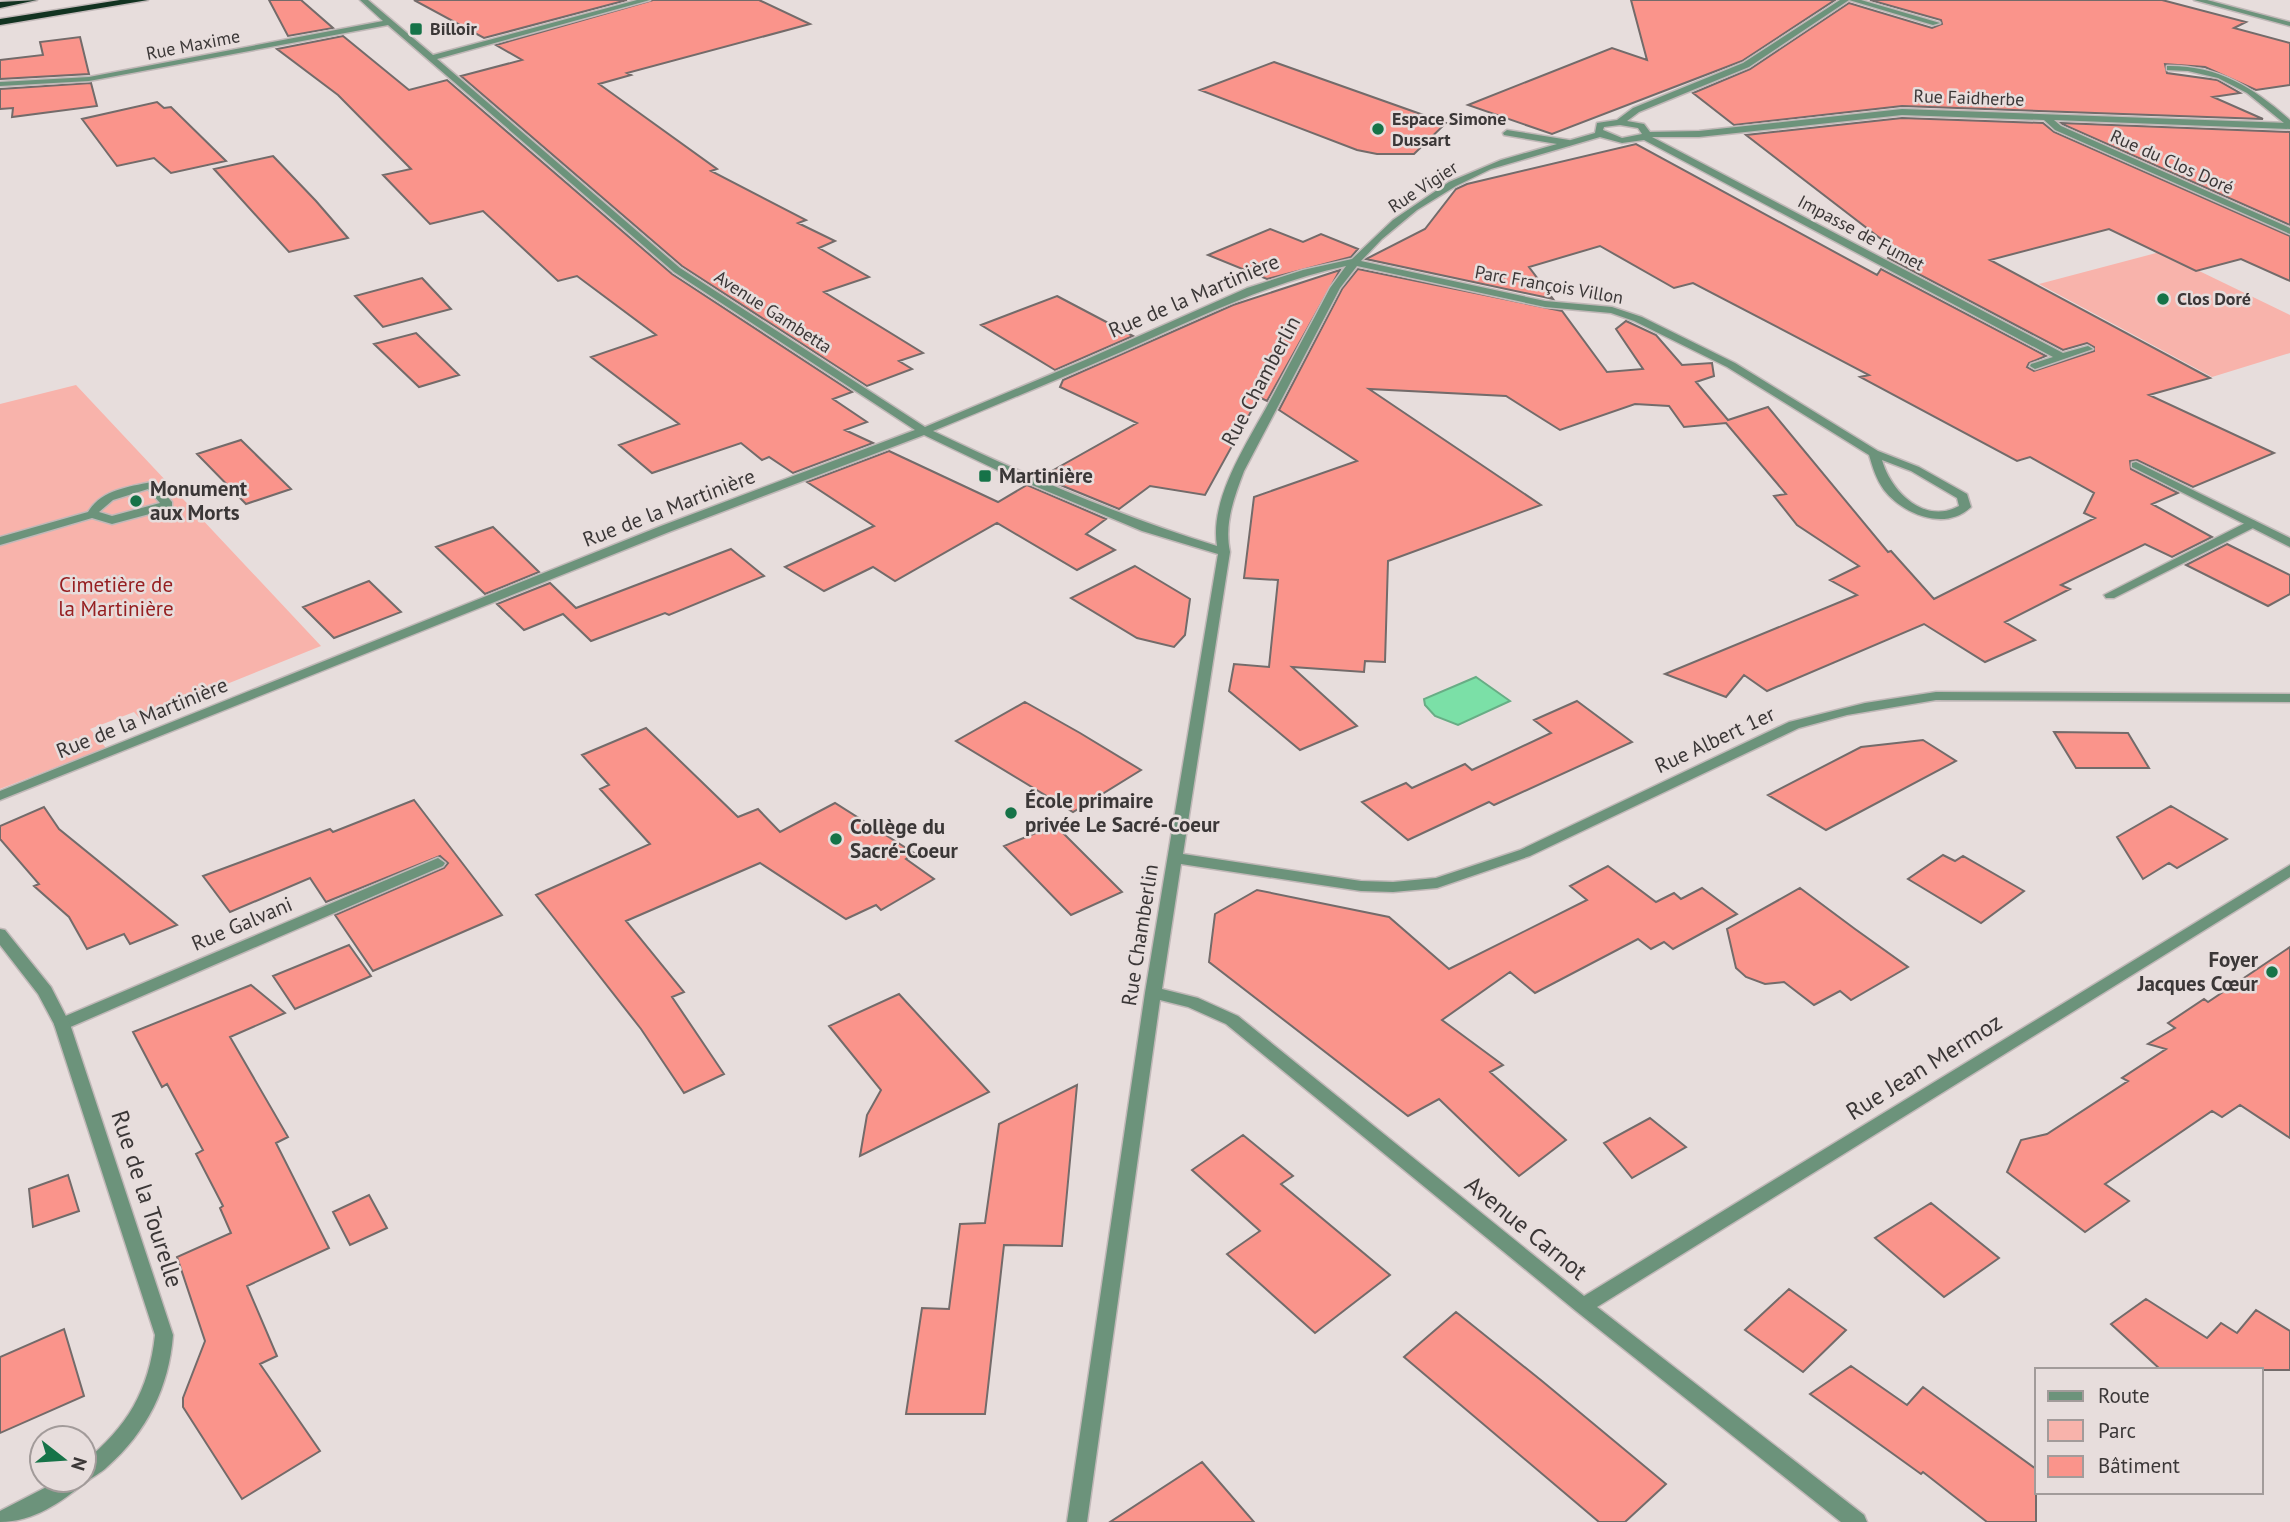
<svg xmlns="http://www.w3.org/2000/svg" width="2290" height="1522" font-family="'PT Sans',sans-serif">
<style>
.green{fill:#f8b3ab}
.water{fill:#7be0a7;stroke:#68ad85;stroke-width:2}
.building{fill:#fa948b;stroke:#736b6a;stroke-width:2}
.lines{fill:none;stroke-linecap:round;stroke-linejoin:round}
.service-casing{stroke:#c1b8b8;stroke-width:3}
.minor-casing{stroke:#c1b8b8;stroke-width:3}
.motorway-casing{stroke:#c1b8b8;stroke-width:3}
.service{fill:#6c937b;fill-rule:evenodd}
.minor{fill:#6c937b;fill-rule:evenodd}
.motorway{fill:#123321;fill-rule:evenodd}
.poi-dot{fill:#167348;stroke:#e7dddc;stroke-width:2.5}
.labels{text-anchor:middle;stroke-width:5;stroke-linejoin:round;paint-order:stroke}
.far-poi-label{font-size:18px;font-weight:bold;fill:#3b3737;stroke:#e7dddc;text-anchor:start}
.far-street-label{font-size:18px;fill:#3b3737;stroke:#e7dddc}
.street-label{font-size:21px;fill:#3b3737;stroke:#e7dddc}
.poi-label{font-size:21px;font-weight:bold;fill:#3b3737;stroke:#e7dddc;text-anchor:start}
.park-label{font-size:21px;fill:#961f21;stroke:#e7dddc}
.near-street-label{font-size:24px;fill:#3b3737;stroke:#e7dddc}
</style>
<rect width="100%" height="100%" fill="#e7dddc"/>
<path class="green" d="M2160,252l130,63v38l-78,24 -173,-93z
M76,385l245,261 -181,73 -6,-7 -44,17 16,19 -106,41v-385z"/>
<path class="water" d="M1476,677l34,24 -52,24 -23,-9 -10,-11 -1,-6z"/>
<path class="building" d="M269,0h32l32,28 -45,8z
M414,0h213l-143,38z
M653,0h106l51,24 -183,49 4,2 -32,9 118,85 -6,2 95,49 -8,3 37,18 -16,7 50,29 -45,15 99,61 -24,8 13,8 -45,17 -185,-120 -221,-190 61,-16 -26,-15z
M1631,0h204l-93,61 -190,73 -84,-29 144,-57 35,12z
M1870,0h292l84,22 -12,6 56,15v42l-34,5 -51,-23 -40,-3 2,9 50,7 23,13 -27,4 50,22 -361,-13 -168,19 -41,-32 57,-24 99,-66 83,25 10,-4 -1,-4z
M343,36l66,54 38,-10 225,194 180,118 -19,7 34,23 -22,8 28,13 -80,30 -24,-16 -7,3 -21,-17 -89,30 -33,-28 60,-21 -88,-67 65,-22 -79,-59 -19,5 -75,-70 -53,13 -47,-49 28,-6 -73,-74 -61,-46z
M80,37l9,37 -89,5v-19l43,-5 -3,-13z
M1274,62l172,61 -32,31h-37l-20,-4 -157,-60z
M91,83l6,23 -85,11 1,-9 -13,1v-20z
M157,102l7,6 7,-1 55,54 -55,12 -17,-15 -37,8 -35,-47z
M1902,118l141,5 11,9 236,104v45l-49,-22 -45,12 -87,-42 -119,31 220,118 -61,17 125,58 -81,34 -56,-27 -7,1 1,8 47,24 -26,11 60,33 -40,20 -27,-13 -84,41 9,4 -65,33 30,18 -50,22 -61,-38 -157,67 -23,-16 -18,22 -61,-23 192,-79 -27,-15 29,-14 -62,-41 -23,-29 12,-2 -60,-71 -42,4 -15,-21 -34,-2 -75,26 -54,-34 -137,-7 172,116 -153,56 -3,101 -20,-1 -1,11 -72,-5 65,59 -57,24 -71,-59 5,-27 35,3 9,-87 -34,-2 10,-81 103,-36 -78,-51 63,-121 16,-20 204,42 45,61 36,-3 -27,-40 10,-8 30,14 26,30 30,-2 2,13 -18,6 32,38 40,-13 120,145 3,-1 43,48 161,-81 -11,-5 10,-20 -64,-36 -13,4 -157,-84 9,-2 -176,-92 -19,5 -74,-42 -71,21 24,32 -187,-40 59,-30 31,-40 11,-5 169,-40 241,131 4,-6 165,87 -17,7 -2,4 7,4 60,-20v-4l-7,-4 -24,7 -175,-92 6,-9 -148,-114z
M2061,123l229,9v93l-228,-101z
M273,156l43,45 32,37 -59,14 -75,-83z
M1270,229l33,13 18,-8 37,15 -7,8 -84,22 -59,-24z
M1340,270l-73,131 -8,-4 -54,98 -55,-9 -31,23 -78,-32 96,-54 -77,-36 3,-7 170,-75z
M422,278l29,31 -68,18 -28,-31z
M1057,296l76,40 -78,34 -74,-45z
M416,333l43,42 -40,12 -45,-43z
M241,440l50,49 -45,15 -49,-50z
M889,451l109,51 29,-17 79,34 -20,15 29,16 -38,20 -80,-47 -102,58 -22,-14 -49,24 -39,-24 89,-41 -67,-44z
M493,527l46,45 -54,22 -49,-47z
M2227,544l63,31v19l-22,12 -82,-41z
M731,549l33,27 -95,39 -4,-2 -74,28 -28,-27 -39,16 -27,-26 53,-21 26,25z
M1135,566l55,33 -5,36 -11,12 -37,-9 -66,-40z
M369,581l32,31 -67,26 -31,-31z
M1577,701l55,41 -138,63 -5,-3 -81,38 -46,-38 44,-19 6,5 53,-24 7,6 79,-37 -17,-13z
M1025,702l55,31 61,37 -68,42 -117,-71z
M646,728l92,89 20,-8 22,23 55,-29 79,50 -8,6 28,20 -53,31 -5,-5 -30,14 -86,-56 -134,58 58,71 -12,5 52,77 -40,19 -43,-64 -105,-134 114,-51 -50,-55 9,-4 -27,-30z
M2054,732l74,1 21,35h-73z
M1923,740l33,21 -130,69 -58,-35 93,-48z
M414,800l88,115 -129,56 -38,-56 109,-47 4,-5 -8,-7 -114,46 -16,-24 -80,34 -27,-36 127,-47 3,3z
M2171,806l56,33 -50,29 -8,-5 -26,16 -26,-42z
M44,807l15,22 118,96 -47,19 -6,-10 -37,15 -18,-32 -35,-31 5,-2 -39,-45v-13z
M1055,825l67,67 -51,23 -67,-69z
M1943,855l12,6 8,-5 61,35 -43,32 -73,-44z
M1608,866l48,36 18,-9 7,6 21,-11 35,26 -64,35 -9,-7 -13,7 -13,-10 -103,54 -25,-21 -68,48 61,45 -13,7 76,68 -47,36 -80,-77 -31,17 -199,-154 6,-48 42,-24 132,27 60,52 138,-69 -17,-14z
M1800,888l55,41 53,38 -57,33 -11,-9 -26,14 -30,-23 -19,2 -19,-7 -10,-9 -9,-39z
M349,945l22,31 -76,33 -22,-33z
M2290,947v191l-50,-33 -18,12 -10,-6 -107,73 24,17 -44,31 -78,-60 14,-32 26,-6 81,-53 -6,-3 44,-29 -18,-5 27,-16 -7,-5 36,-24 4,3z
M251,985l34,28 -55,24 58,100 -12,6 53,105 -82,38 30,70 -17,8 60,87 -78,48 -59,-92v-9l22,-57 -28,-84 54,-24 -11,-25 3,-2 -27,-52 7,-4 -36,-66 -5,3 -29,-55z
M899,994l90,98 -129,64 7,-41 14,-25 -52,-64z
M1077,1085l-15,161 -58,-1 -19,169h-79l16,-106 27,1 11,-85 25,-1 14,-99z
M1650,1118l36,29 -54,31 -28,-35z
M1243,1135l50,41 -12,8 109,91 -75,58 -88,-79 33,-23 -68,-61z
M68,1175l11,36 -46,16 -4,-38z
M369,1195l18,33 -37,17 -17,-33z
M1931,1203l68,55 -55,39 -69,-59z
M1789,1289l57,41 -43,42 -58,-42z
M2146,1299l61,39 14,-15 16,10 19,-23 34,21v39h-129l-50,-46z
M1456,1312l86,69 124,103 -41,38h-26l-195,-165z
M64,1329l20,67 -84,37v-76z
M1851,1366l56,39 16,-18 113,82v53h-49l-64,-50 -2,2 -111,-80z
M1202,1462l52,60h-144z"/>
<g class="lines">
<g class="service-casing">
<path id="service" d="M1849,0h12l79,23 -7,2z
M2170,66c49,0 84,22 120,54v8l-43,-35 -29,-15 -30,-7 -21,-1v-4z
M1507,130l62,10 4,3 -4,3 -65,-11 -1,-2z
M151,482l4,1 17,19v6l-60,16 -20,-6 -92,27v-8l88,-25c13,-22 40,-25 63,-30zM148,489l12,14 -48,13 -13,-4 14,-12z
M2251,520l4,1 2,3 -2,3 -141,71h-8l-2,-3z
M438,858l7,5 -2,3 -375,162h-12l-2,-4 2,-4z"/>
</g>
<g class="minor-casing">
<path id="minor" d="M360,0h8l65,55 204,-55h13l-213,59 243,209 245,159 160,-67 162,-72 56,-18 49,-11 41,-39 56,-38 52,-22 94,-27 2,-10 20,-3 16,-12 110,-45 97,-63h9l-100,67 -110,45 -12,9 17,3 6,8 49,-1 203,-22 388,14v6l-236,-9 7,6 229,102v6l-235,-104 -11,-10 -142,-5 -203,22h-47l411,216 25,-7 5,3 -58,20 -5,-3 1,-2 22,-7 -409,-217 -22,3 -22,-6 -109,32 -35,17 -39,24 -35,29 -21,22 184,40 67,6 30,10 93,46 143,88 41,16 48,27 4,13c-26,25 -68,7 -87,-17 -8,-11 -11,-22 -15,-35l-142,-88 -93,-46 -23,-8 -66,-6 -188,-41 -17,22 -96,183c-10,27 -20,52 -14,81l-47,302 178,27 32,1 43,-4 84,-28 269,-128 76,-19 71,-11 354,2v8l-354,-2 -89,15 -48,13 -269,128 -93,32 -44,4 -32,-1 -180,-27 -19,125 36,9 40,18 346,280 706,-431v12l-693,430 267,208 3,7h-26l-265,-211 -350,-287 -38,-17 -28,-7 -73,522h-20l78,-529 73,-439 -76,-23 -143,-60 -75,-36 -255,97 -669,268v-9l661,-265 254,-96 -241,-158 -286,-247 -299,56 -89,5v-4l89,-5 294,-56zM1620,125l18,3 4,6 -20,4 -19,-8 1,-3zM1346,266l-16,22c-19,36 -39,73 -58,109 -22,42 -63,100 -55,149 -98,-30 -192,-71 -284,-115 63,-26 126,-52 188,-79 74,-33 146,-69 225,-86zM1882,460l29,11 46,27 2,8c-34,19 -68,-14 -77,-46z
M2194,0h13l83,22v4z
M2136,462l154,76v9l-158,-80v-4z
M0,929l5,1 46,57 19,37 103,311c-4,52 -26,97 -66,132 -6,6 -15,10 -21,15 -25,20 -52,40 -86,40v-11l60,-31h24v-18c43,-35 65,-71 71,-127l-101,-311 -16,-30 -38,-49z"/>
</g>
<g class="motorway-casing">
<path id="motorway" d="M37,0l-37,8v-6z
M120,0h28l-148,25v-6z"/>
</g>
<use href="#service" class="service"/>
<use href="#minor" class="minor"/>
<use href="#motorway" class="motorway"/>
</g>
<g class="poi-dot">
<rect x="409" y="22" width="14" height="14" rx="3.5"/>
<circle cx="1378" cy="129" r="7"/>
<circle cx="2163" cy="299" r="7"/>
<rect x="978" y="469" width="14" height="14" rx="3.5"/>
<circle cx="136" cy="501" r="7"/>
<circle cx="1011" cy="813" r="7"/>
<circle cx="836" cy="839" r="7"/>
<circle cx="2272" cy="972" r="7"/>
</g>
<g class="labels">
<g class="far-poi-label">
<text x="430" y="35">Billoir</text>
<text x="1392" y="125">Espace Simone<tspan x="1392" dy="21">Dussart</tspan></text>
<text x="2177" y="305">Clos Doré</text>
</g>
<g class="far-street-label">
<text transform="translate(193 45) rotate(-11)" y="6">Rue Maxime</text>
<text transform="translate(1969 98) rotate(2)" y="6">Rue Faidherbe</text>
<text transform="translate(2172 162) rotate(24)" y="6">Rue du Clos Doré</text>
<text transform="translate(1423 187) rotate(-33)" y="6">Rue Vigier</text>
<text transform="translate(1861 233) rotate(28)" y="6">Impasse de Fumet</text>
<text transform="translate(1549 285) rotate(10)" y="6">Parc François Villon</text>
<text transform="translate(773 312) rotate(33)" y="6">Avenue Gambetta</text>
</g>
<g class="street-label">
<text transform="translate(1194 296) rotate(-23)" y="7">Rue de la Martinière</text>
<text transform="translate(1261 381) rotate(-62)" y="7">Rue Chamberlin</text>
<text transform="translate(669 508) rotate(-21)" y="7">Rue de la Martinière</text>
<text transform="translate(142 718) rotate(-22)" y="7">Rue de la Martinière</text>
<text transform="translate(1715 740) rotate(-25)" y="7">Rue Albert 1er</text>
<text transform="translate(242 924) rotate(-23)" y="7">Rue Galvani</text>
<text transform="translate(1140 935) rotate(-81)" y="7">Rue Chamberlin</text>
</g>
<g class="poi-label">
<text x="999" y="483">Martinière</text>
<text x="150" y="496">Monument<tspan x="150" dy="24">aux Morts</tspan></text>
<text x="1025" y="808">École primaire<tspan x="1025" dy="24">privée Le Sacré-Coeur</tspan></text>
<text x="850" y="834">Collège du<tspan x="850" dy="24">Sacré-Coeur</tspan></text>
<text x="2258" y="967" text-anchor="end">Foyer<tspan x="2258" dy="24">Jacques Cœur</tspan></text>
</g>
<g class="park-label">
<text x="116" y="592">Cimetière de<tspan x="116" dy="24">la Martinière</tspan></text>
</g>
<g class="near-street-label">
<text transform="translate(1924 1067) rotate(-32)" y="8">Rue Jean Mermoz</text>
<text transform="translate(147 1199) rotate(72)" y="8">Rue de la Tourelle</text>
<text transform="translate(1526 1228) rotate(39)" y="8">Avenue Carnot</text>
</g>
</g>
<rect x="2035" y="1368" width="228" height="126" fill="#e7dddc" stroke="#a29b9a" stroke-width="2"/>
<rect x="2048" y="1391" width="35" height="10" fill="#6c937b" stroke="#a29b9a" stroke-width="2"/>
<text x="2098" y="1403" font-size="21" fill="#3b3737">Route</text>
<rect x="2048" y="1420" width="35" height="21" fill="#f8b3ab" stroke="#a29b9a" stroke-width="2"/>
<text x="2098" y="1438" font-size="21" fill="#3b3737">Parc</text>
<rect x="2048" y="1456" width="35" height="21" fill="#fa948b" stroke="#a29b9a" stroke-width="2"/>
<text x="2098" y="1473" font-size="21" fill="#3b3737">Bâtiment</text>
<g transform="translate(63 1459) rotate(107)"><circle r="33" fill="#e7dddc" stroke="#a29b9a" stroke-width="2"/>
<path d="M0-5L12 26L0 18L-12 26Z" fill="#167348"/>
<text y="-10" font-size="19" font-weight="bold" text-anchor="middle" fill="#3b3737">N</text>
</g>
</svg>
